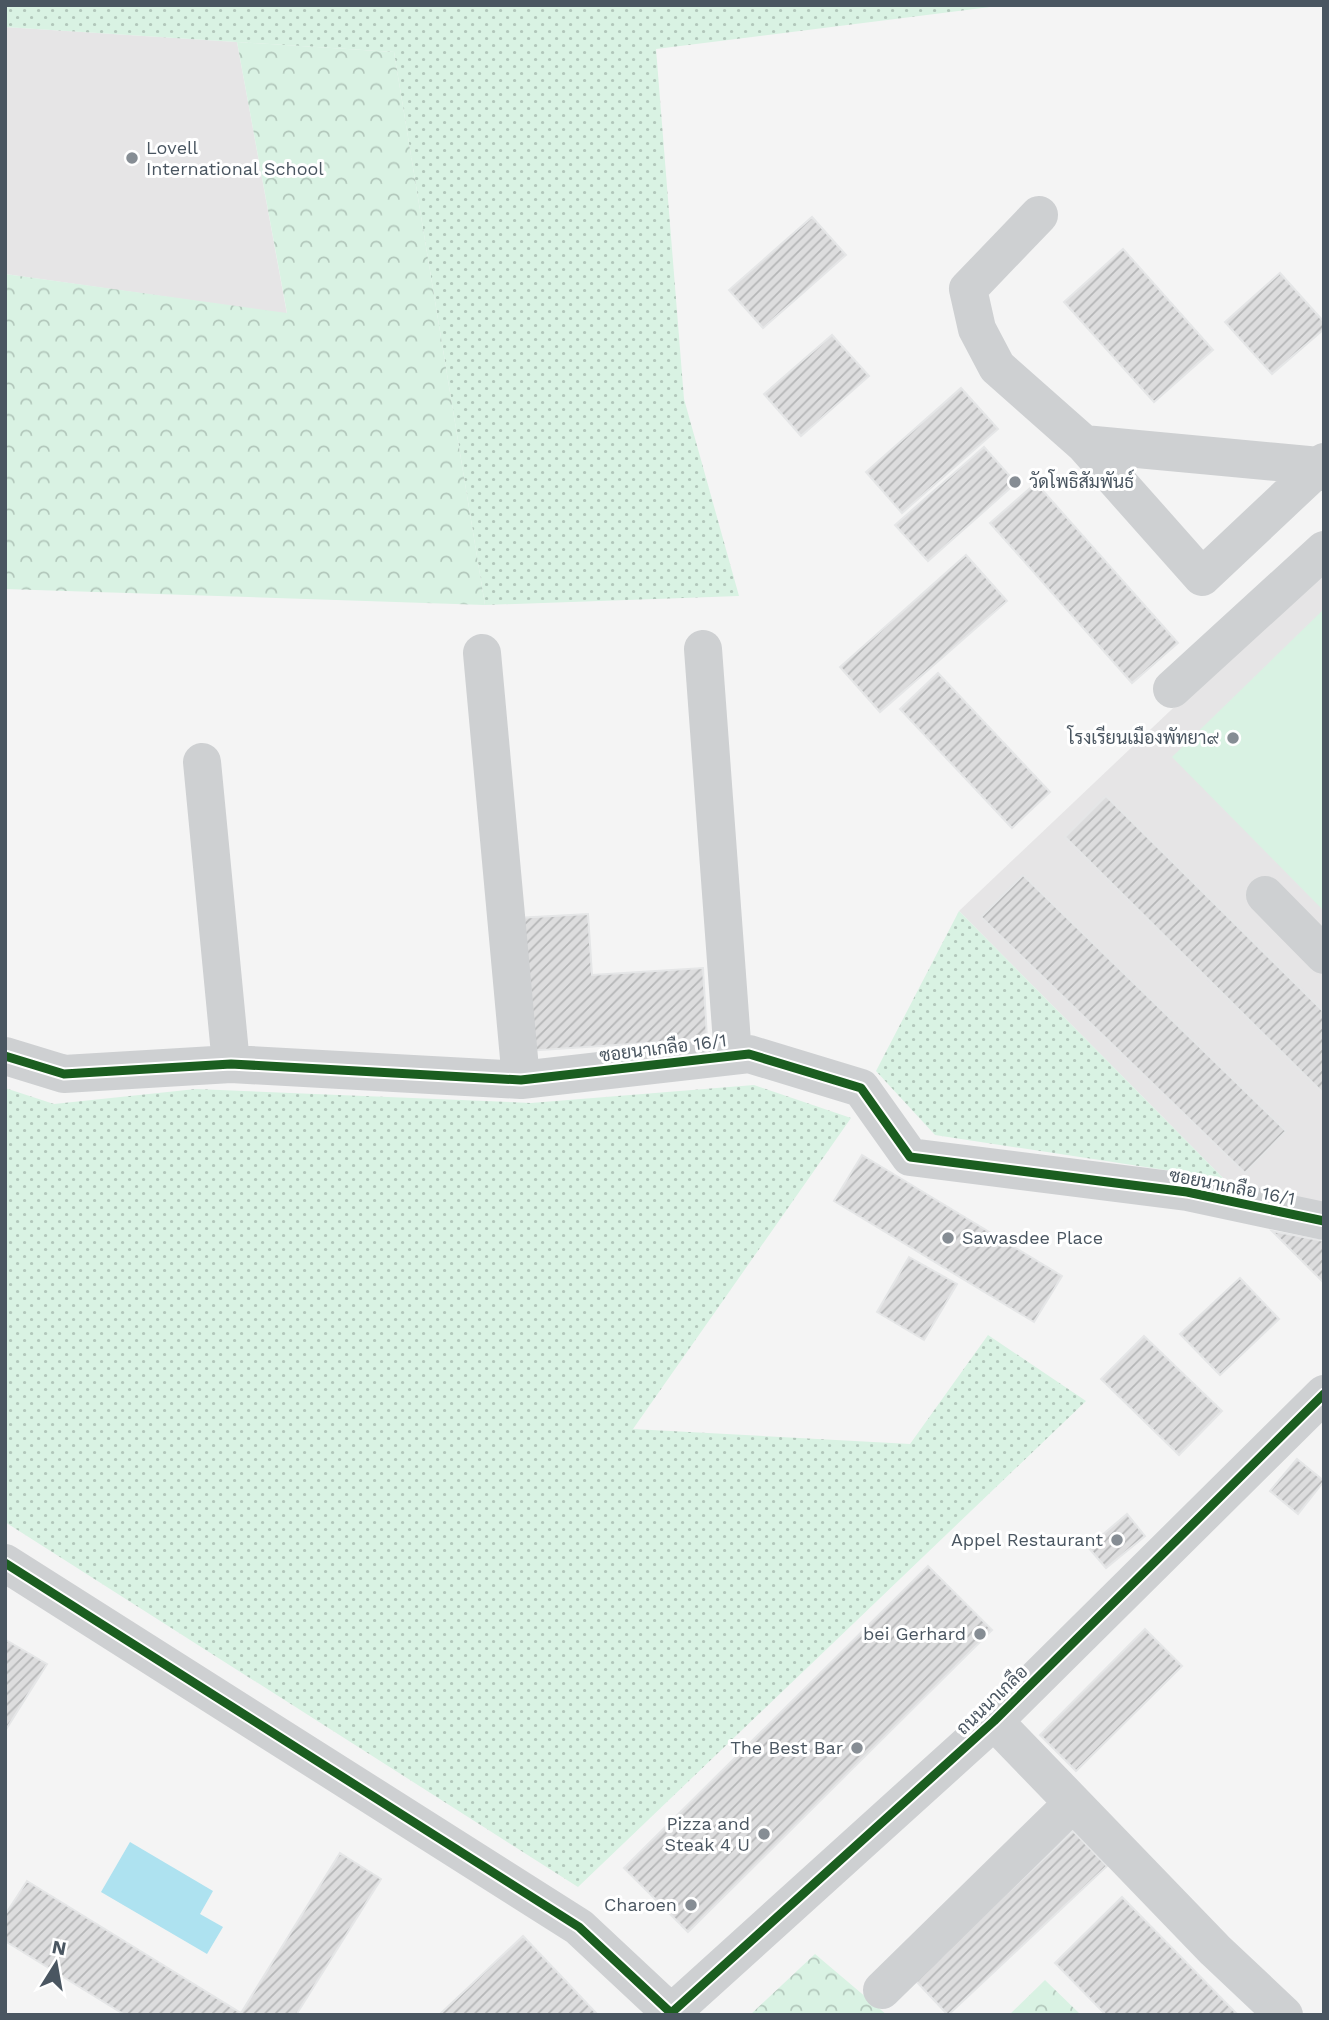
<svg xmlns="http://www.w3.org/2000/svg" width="1329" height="2020" font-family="'Work Sans',Sarabun,sans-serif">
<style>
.education{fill:#e6e5e6}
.grass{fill:url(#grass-dots)}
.forest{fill:url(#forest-crowns)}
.pitch{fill:#d9f2e3}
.water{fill:#aee2f0}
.building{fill:url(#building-hatch);stroke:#e5e6e7;stroke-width:2}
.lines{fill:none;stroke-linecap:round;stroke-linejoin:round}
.minor{stroke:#ced0d2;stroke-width:38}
.cycleway-casing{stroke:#fff;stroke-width:13}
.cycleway{stroke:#1b5e20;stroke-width:9}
.poi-dot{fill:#868d94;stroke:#fff;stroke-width:2.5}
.labels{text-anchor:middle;stroke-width:6;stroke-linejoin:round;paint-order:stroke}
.poi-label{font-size:18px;fill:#4a5661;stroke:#fff;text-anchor:end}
.street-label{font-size:18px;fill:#4a5661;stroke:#fff}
</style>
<defs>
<pattern id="grass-dots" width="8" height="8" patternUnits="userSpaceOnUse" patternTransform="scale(1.75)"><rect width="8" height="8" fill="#d9f2e3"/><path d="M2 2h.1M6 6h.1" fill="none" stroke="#b2c7bb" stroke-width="1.8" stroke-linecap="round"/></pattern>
<pattern id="forest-crowns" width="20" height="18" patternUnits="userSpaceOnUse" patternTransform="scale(1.75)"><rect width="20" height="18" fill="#d9f2e3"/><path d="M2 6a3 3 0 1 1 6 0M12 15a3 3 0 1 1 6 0" fill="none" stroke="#b2c7bb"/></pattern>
<pattern id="building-hatch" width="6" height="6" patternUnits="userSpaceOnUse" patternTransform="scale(1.75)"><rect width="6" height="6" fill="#ddddde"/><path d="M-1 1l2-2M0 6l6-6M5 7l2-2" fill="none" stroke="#b5b6b7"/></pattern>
</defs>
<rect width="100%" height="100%" fill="#f4f4f4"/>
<path class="education" d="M5,27l232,15 50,272 -282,-40z
M1324,565v639l-100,-25 -265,-268z"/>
<path class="grass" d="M5,5h1001l-350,44 28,350 55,197 -254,9 -91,-553 -389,-25z
M959,911l265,268 -289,-44 -59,-64z
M754,1085l97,33 -218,311 277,15 78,-109 98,66 -508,486 -573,-365v-434l49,16 142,-15 335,14z"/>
<path class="forest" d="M237,42l157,10 91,553 -480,-16v-315l282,39z
M815,1954l72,61h-137z
M1045,1980l36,35h-72z"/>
<path class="pitch" d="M1324,609v302l-152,-154z"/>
<path class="water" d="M130,1842l83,49 -13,23 23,13 -16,27 -106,-62z"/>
<path class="building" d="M812,217l34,38 -83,73 -34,-38z
M1123,249l90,101 -59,52 -90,-100z
M1280,273l44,49v7l-52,45 -47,-52z
M832,335l37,41 -68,60 -37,-42z
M961,388l37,41 -96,84 -36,-41z
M984,447l32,36 -88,78 -33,-36z
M1036,483l142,160 -46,40 -142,-160z
M966,555l41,46 -127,111 -40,-45z
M938,673l112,119 -38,36 -112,-119z
M1106,796l218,216v82l-259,-257z
M1023,875l263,256 -41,42 -264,-256z
M588,914l4,61 111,-7 4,71 -181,12 -9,-133z
M862,1155l200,121 -28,46 -200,-121z
M1272,1231l52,10v42z
M909,1257l48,27 -33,56 -47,-28z
M1240,1278l39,41 -59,56 -40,-41z
M1144,1336l78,75 -43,44 -78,-76z
M1297,1459l27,22 -26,33 -28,-23z
M1127,1514l18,22 -39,32 -18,-21z
M928,1566l64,64 -304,302 -64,-64z
M1145,1629l37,37 -106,105 -36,-36z
M6,1640l41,24 -42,67v-90z
M1073,1831l34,35 -159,149 -33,-35z
M340,1853l41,26 -85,136h-171l-120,-74v-26l22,-34 214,132z
M1122,1897l116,118h-132l-51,-52z
M523,1936l75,79h-159z"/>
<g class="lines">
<path class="minor" d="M1039,215l-71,74 9,40 20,38 87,77 118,133 122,-115
M1084,444l235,22 5,6
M703,649l30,407
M482,653l39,427
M1172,689l152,-139
M202,762l29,302
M1265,895l59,60
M5,1056l59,18 167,-10 290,16 228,-26 112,34 49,69 277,35 137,29
M5,1563l574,364 92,86
M994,1721l221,229 69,65
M882,1990l191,-187
M669,2015l325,-294 330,-327"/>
<g class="cycleway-casing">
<path id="cycleway" d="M5,1056l59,18 167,-10 290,16 228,-26 112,34 49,69 277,35 137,29
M5,1563l574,364 92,86
M669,2015l325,-294 330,-327"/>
</g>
<use href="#cycleway" class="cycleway"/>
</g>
<g class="poi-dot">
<circle cx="132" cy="158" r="7"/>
<circle cx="1015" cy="482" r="7"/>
<circle cx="1233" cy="738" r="7"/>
<circle cx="948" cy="1238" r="7"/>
<circle cx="1117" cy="1540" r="7"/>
<circle cx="980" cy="1634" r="7"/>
<circle cx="857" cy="1748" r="7"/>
<circle cx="764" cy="1834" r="7"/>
<circle cx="691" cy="1905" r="7"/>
</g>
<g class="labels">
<g class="poi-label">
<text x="146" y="154" text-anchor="start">Lovell<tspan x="146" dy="21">International School</tspan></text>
<text x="1029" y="488" text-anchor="start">วัดโพธิสัมพันธ์</text>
<text x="1219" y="744">โรงเรียนเมืองพัทยา๙</text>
<text x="962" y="1244" text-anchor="start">Sawasdee Place</text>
<text x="1103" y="1546">Appel Restaurant</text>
<text x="966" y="1640">bei Gerhard</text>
<text x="843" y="1754">The Best Bar</text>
<text x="750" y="1830">Pizza and<tspan x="750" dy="21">Steak 4 U</tspan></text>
<text x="677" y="1911">Charoen</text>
</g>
<g class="street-label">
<text transform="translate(663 1048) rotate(-7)" y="6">ซอยนาเกลือ 16/1</text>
<text transform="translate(1232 1187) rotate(11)" y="6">ซอยนาเกลือ 16/1</text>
<text transform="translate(992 1700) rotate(-44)" y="6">ถนนนาเกลือ</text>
</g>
</g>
<rect width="1329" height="2020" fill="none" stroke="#4a5661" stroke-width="14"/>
<g transform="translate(56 1964) rotate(11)" stroke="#ffffff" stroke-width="5" paint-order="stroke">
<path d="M0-5L12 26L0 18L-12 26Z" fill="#4a5661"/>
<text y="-10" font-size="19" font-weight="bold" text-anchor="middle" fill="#4a5661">N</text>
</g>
</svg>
